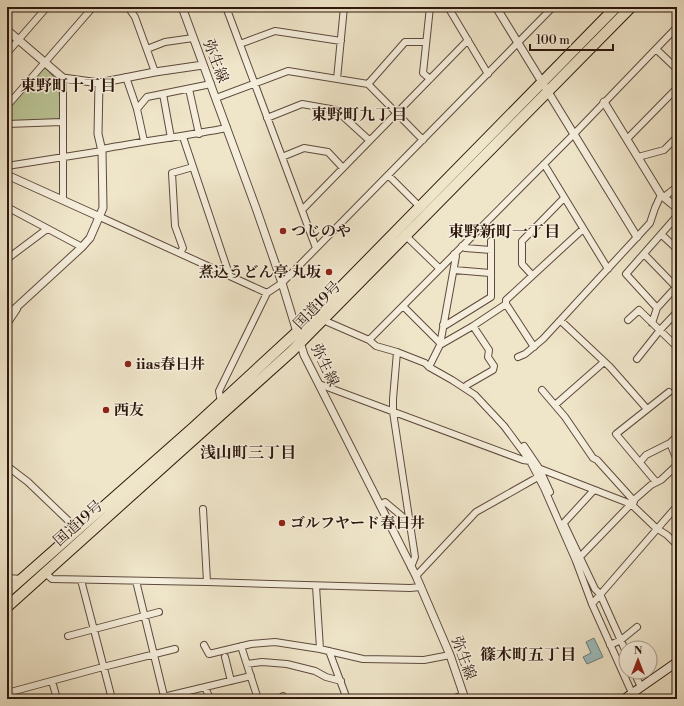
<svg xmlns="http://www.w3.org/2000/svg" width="684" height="706" font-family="'Libre Bodoni','Noto Serif JP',serif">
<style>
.green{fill:#bac496;stroke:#746e52}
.water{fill:#9cbdbe;stroke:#707b77}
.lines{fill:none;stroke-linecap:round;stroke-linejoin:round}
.minor-casing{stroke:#5e4a3c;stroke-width:8}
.tertiary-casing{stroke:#5e4a3c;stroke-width:9}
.secondary-casing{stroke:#2d170d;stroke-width:10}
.trunk-casing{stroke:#2d170d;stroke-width:12}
.minor{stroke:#f5eedc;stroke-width:6}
.tertiary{stroke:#f5eedc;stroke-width:7}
.secondary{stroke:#f5eedc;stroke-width:8}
.trunk{stroke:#efe5c9;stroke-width:10}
.poi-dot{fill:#8f2418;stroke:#f5eedc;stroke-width:1.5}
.labels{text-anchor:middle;stroke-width:3;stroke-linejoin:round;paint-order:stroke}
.street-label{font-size:15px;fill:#2d170d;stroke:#f5eedc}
.poi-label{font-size:15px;font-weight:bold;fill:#2d170d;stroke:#f5eedc;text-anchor:start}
.neighbourhood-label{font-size:16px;font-weight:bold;fill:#2d170d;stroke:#f5eedc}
</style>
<rect width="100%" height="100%" fill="#efe5c9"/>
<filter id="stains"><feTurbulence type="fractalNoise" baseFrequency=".005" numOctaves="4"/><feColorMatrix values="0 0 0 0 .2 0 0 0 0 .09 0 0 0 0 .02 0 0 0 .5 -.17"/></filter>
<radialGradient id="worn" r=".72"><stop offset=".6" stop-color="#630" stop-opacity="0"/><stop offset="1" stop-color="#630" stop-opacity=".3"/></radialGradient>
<path class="green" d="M43,68h2l14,14 1,35 -2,2 -51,3v-12z"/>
<path class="water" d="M594,638l9,19 -16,7 -4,-7 8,-4 -5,-11z"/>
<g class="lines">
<g class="minor-casing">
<path id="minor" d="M128,7l7,10 20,55
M226,7l90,241
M412,7l18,1
M430,7l-7,66 7,6
M448,7l40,67
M227,10l7,-3
M240,44l35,-13 66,10
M147,49l18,-7 28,-4
M656,49l21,20
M7,53l40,-46
M126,77l11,32 7,32
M63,78v122
M337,79l7,-72
M368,84l37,-42h21
M189,89l10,45
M163,94l8,44
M216,98l72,-27 80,13 55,56
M7,106l86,-99
M137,109l10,-12 64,-13
M267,118l35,-14 34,6 33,30
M7,124l55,-2
M183,137l46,137
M627,139l50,-51
M102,149c42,-8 83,-13 125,-21
M282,157l22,-9 24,4 14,15
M638,157l26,-7 13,-13
M544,164l64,105
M7,166l95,-15
M388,175l32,32
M664,197l13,-10
M7,207l75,40
M302,210l166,-170
M100,217l167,76
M662,235l15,14
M406,236l33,32
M462,246l3,2 26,2
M180,253l3,-5 -8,-22 -3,-53 21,-6
M644,254l32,33
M7,259l40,-30
M454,270l36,3
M532,275l-10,-11v-23l42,-43
M403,306l37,37
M657,308l-31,-34 51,-58
M323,320l46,20 7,6 21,6 28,11 4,4 23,13 23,15 29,31 26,35 14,27 32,73 16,43 40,89
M628,320l11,-10 38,37
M561,321l49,46 37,42
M652,323l5,-15 20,-22
M7,324l10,-15
M443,325h3l45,-28v-56
M369,340l206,-207 102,-106
M440,345l33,-19 33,-22
M534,347l-28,-43v-4l77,-71
M397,352l-4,47v13l22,145 -4,10
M518,357l7,-3 18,-15 107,-116 5,-15 6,-13
M637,359l23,-29 17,-18
M429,367l11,-22 16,-89 -2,-2
M319,384l204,76 7,1
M465,388l2,-3 26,-15 1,-4 -6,-9 1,-7 -16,-24
M542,390l23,27 28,41 4,2 37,41
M221,402l-2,-11 48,-98 15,-10 271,-276
M555,405l49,-43
M670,443l7,17
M524,446l15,22 11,24
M640,462l6,-7 24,-12 7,-7
M7,466l21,16 50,48
M538,468l93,36 25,24 11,7 10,10
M656,482l-40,-48 53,-42
M633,504l2,-5 16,-14 10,-5 16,-15
M380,505l5,-3 25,21
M203,509l4,73
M564,524l31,65 5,5 26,58
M561,526l33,-36
M577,560l54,-56
M45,573l7,6 155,3 203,6 11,-1
M416,576l60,-64 62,-35
M7,578l15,1
M81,580l31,119
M136,581l28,115
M316,586l4,63
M592,604l85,-98
M68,636l91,-24
M204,645l5,9 42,-10 24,-2 45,7 43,10 61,1 26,-5
M610,645l11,-5 16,-13
M241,646l17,53
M329,651l18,48
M225,657l6,24
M247,664l15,-2 25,2 28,7 11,6 15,4
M634,672l7,15
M52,681l5,18
M205,687l5,12
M7,693l96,-26 72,-18
M283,696l1,3
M155,699l96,-23
M451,699l13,-4"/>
</g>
<g class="tertiary-casing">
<path id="tertiary" d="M182,7l74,201 26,75 22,72 112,221 34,79 15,44
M496,7l141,230
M7,30l56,48 36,5 56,-11 48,-7
M604,102l57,93 16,13
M7,175l93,42
M7,316l75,-69 8,-9 13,-30 -1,-57 -4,-17 1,-51"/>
</g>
<g class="secondary-casing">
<path id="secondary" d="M624,699l53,-37"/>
</g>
<g class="trunk-casing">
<path id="trunk" d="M7,592l187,-165 103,-95 319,-325
M7,607l285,-256 339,-344"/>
</g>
<use href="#minor" class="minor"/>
<use href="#tertiary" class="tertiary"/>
<use href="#secondary" class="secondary"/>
<use href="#trunk" class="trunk"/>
</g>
<g class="poi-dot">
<circle cx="283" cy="231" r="4"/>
<circle cx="329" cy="272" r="4"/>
<circle cx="128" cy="364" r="4"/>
<circle cx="106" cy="410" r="4"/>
<circle cx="282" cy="523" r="4"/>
</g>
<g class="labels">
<g class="street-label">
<text transform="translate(216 61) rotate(69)" y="5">弥生線</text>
<text transform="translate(317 305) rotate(-46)" y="5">国道19号</text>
<text transform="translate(325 365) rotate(65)" y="5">弥生線</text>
<text transform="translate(78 523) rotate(-42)" y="5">国道19号</text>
<text transform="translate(464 658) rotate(70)" y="5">弥生線</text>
</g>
<g class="poi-label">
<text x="291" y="236">つじのや</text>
<text x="321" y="277" text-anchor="end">煮込うどん亭 丸坂</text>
<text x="136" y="369">iias春日井</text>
<text x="114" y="415">西友</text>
<text x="290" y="528">ゴルフヤード春日井</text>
</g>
<g class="neighbourhood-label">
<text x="68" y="91">東野町十丁目</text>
<text x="359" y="120">東野町九丁目</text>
<text x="504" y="237">東野新町一丁目</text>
<text x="248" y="458">浅山町三丁目</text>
<text x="528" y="660">篠木町五丁目</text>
</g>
</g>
<rect width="684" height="706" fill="none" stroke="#efe5c9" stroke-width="24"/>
<rect x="8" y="8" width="668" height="690" fill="none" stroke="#2d170d" stroke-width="2"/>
<rect x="12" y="12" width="660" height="682" fill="none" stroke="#2d170d"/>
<g transform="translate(638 660)"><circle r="19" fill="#f5eedc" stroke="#a59889"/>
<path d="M0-3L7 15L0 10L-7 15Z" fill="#8f2418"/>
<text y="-6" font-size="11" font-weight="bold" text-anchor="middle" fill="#2d170d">N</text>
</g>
<path d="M530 44v6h83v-6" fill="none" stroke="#2d170d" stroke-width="2"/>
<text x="536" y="44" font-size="12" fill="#2d170d" stroke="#f5eedc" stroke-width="3" paint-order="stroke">100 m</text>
<rect width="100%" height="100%" filter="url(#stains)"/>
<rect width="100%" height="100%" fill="url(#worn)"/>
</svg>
